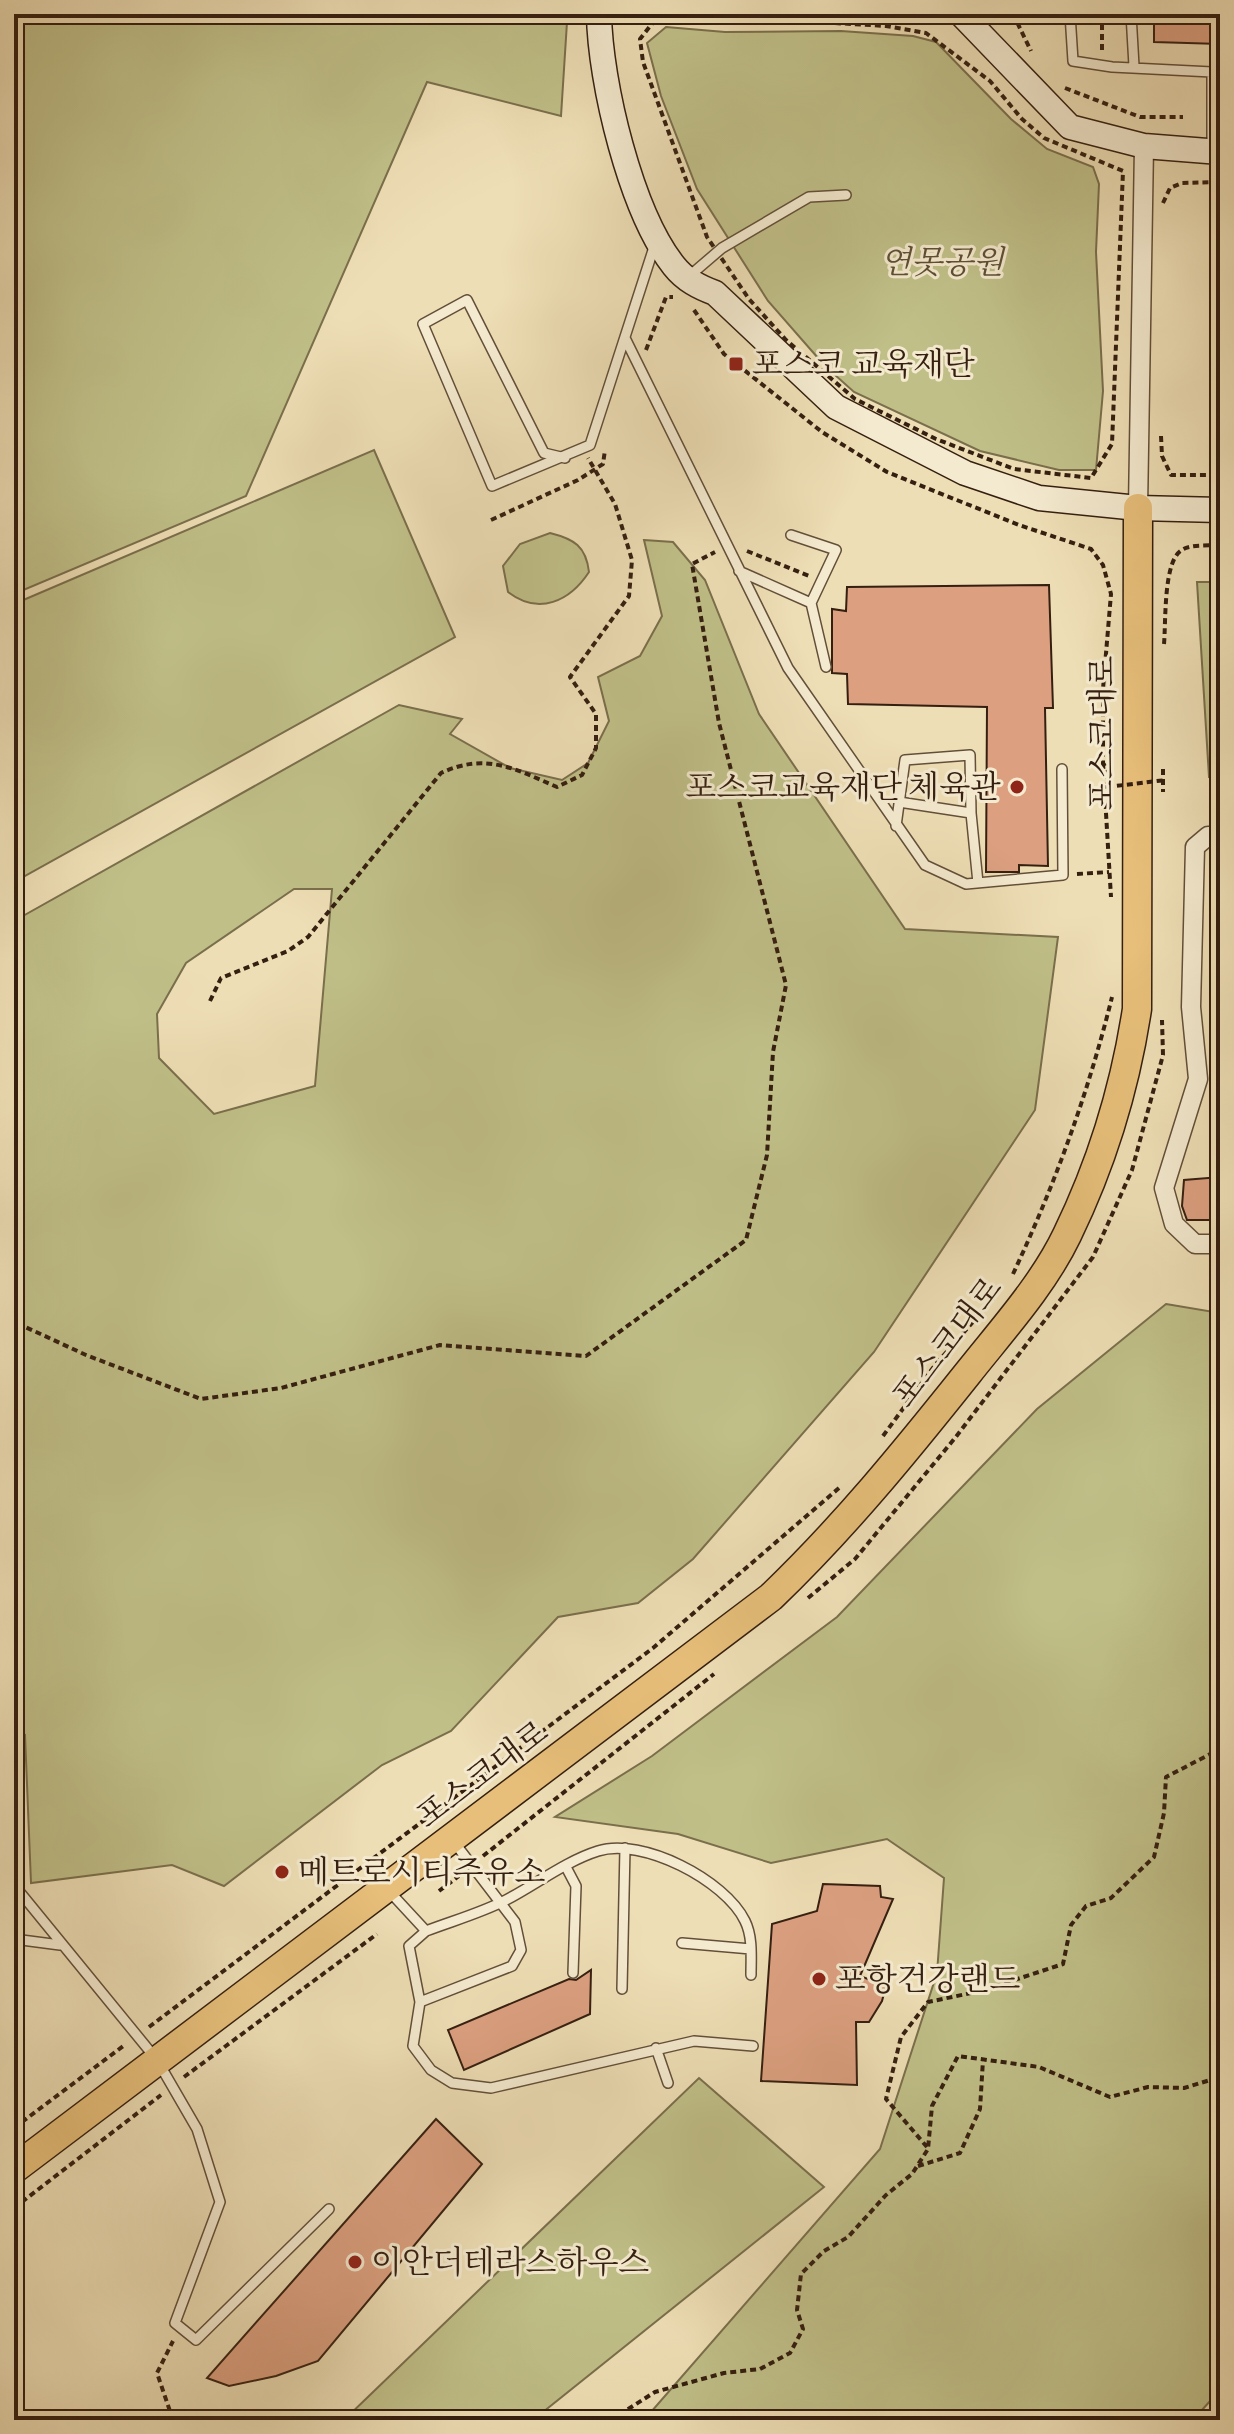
<svg xmlns="http://www.w3.org/2000/svg" width="1234" height="2434" font-family="'EB Garamond','Noto Serif KR',serif">
<style>
.green{fill:#c0bf88;stroke:#7a6f4c;stroke-width:2;fill-rule:evenodd}
.building{fill:#dca080;stroke:#351f10;stroke-width:2}
.lines{fill:none;stroke-linecap:round;stroke-linejoin:round}
.lane-casing{stroke:#634f39;stroke-width:12}
.street-casing{stroke:#634f39;stroke-width:21}
.secondary-casing{stroke:#351f10;stroke-width:27}
.primary-casing{stroke:#351f10;stroke-width:31}
.path{stroke:#351f10;stroke-width:4;stroke-dasharray:6 4;stroke-linecap:butt}
.lane{stroke:#f4eacf;stroke-width:9}
.street{stroke:#f4eacf;stroke-width:18}
.secondary{stroke:#f4eacf;stroke-width:24}
.primary{stroke:#e7bf7a;stroke-width:28}
.path-bridge{stroke:#351f10;stroke-width:4;stroke-dasharray:6 4;stroke-linecap:butt}
.poi-dot{fill:#8f2418;stroke:#f4eacf;stroke-width:3}
.labels{text-anchor:middle;stroke-width:6;stroke-linejoin:round;paint-order:stroke}
.park-label{font-size:32px;font-style:italic;fill:#5f4f34;stroke:#f4eacf}
.poi-label{font-size:32px;fill:#351f10;stroke:#f4eacf;text-anchor:start}
.street-label{font-size:32px;fill:#351f10;stroke:#f4eacf}
</style>
<rect width="100%" height="100%" fill="#eedeb5"/>
<filter id="stains"><feTurbulence type="fractalNoise" baseFrequency=".0025" numOctaves="4"/><feColorMatrix values="0 0 0 0 .2 0 0 0 0 .09 0 0 0 0 .02 0 0 0 .5 -.17"/></filter>
<radialGradient id="worn" r=".72"><stop offset=".6" stop-color="#630" stop-opacity="0"/><stop offset="1" stop-color="#630" stop-opacity=".3"/></radialGradient>
<path class="green" d="M14,14h536l17,8 -6,94 -134,-34 -181,414 -232,98z
M666,27l59,5 116,-1 72,5 23,6 75,77 36,30 46,18 6,17 -3,68 7,139 -7,79h-37l-79,-19 -126,-59 -29,-26 -57,-65 -71,-112 -36,-93 -14,-53z
M374,450l81,187 -441,245v-278z
M550,533c24,6 36,13 39,39 -19,29 -50,44 -81,20l-5,-26 17,-22z
M644,540l29,2 32,38 54,134 146,215 153,8 -23,173 -161,242 -181,207 -55,44 -80,14 -107,114 -69,34 -158,121 -52,-21 -141,18 -6,-148 -11,3v-817l385,-216 63,14 -12,15 60,34 52,12 26,-17 21,-42 -11,-44 42,-21 22,-40zM294,889h38l-17,197 -101,28 -55,-56 -2,-44 29,-51z
M1197,582h23v195h-11z
M1166,1304l54,9v1077l-27,30h-549l236,-271 57,-176 7,-95 -57,-39 -116,24 -93,-29 -123,-17 97,-61 185,-139 200,-208z
M699,2078l125,109 -291,233h-189z"/>
<path class="building" d="M1154,14h66v30l-66,-2z
M1049,585l4,123h-8l3,158 -29,-1v7h-33l1,-165 -139,-3 -1,-30 -15,-1v-64l14,2 1,-24z
M1220,1177v43h-33l-5,-14 2,-26z
M823,1884l57,2 1,11 12,2 -33,77 26,10 -4,15 -13,21h-13l1,63 -96,-4 11,-157 45,-13z
M591,1970l-1,44 -126,56 -16,-40 121,-51 7,1z
M436,2119l46,45 -164,197 -42,15 -47,10 -22,-8z"/>
<g class="lines">
<g class="lane-casing">
<path id="lane" d="M1070,14l3,47 39,6 100,5v78
M1131,14l3,52
M687,278l35,-30 87,-51 37,-2
M625,338l163,330 137,197 41,19 97,-9 -1,-106
M565,458l-21,-5 -77,-153 -44,24 69,162 98,-41 65,-201
M739,571l72,32 25,-53 -45,-15
M811,603l15,64
M971,813l7,70
M896,826l9,-66 65,-5 1,58 -72,-11
M566,1867l10,19 -3,87
M14,1885l143,175 40,69 23,73 -45,121 21,17 133,-131
M389,1891l37,40c26,-10 55,-18 80,-31 29,-15 60,-39 92,-49 44,-14 127,29 147,70 8,16 6,37 6,54
M426,1931l-17,15 11,56 -7,44 18,24 21,13 39,5 203,-47 59,5
M14,1939l46,6
M682,1943l69,6
M622,1989l3,-141
M420,2002l92,-36 9,-16 -6,-28 -61,-80
M656,2048l12,35"/>
</g>
<g class="street-casing">
<path id="street" d="M1138,508l6,-362
M1220,836h-12l-13,11 -4,160 7,72 -34,109 10,36 21,20h25"/>
</g>
<g class="secondary-casing">
<path id="secondary" d="M599,14c1,69 32,198 75,252 11,14 25,21 41,27l121,114 129,66 74,25 99,10 82,2
M961,14l109,113 74,19 76,6"/>
</g>
<g class="primary-casing">
<path id="primary" d="M14,2169l757,-572c73,-70 134,-145 197,-224 34,-43 75,-88 99,-138 35,-72 58,-147 70,-226l1,-501"/>
</g>
<path class="path" d="M1013,14l18,37
M1102,14v38
M655,20l145,1 86,5 40,7 64,48 32,38 22,19 79,33 -11,273 -21,34 -77,-9 -78,-30 -81,-40 -69,-59 -37,-41 -42,-62 -64,-175 -3,-23z
M1065,88l75,29h43
M1163,203l7,-15 12,-5 38,-1
M694,310l30,44 98,78 65,40 132,53 72,24 12,16 8,29 -8,95v74l8,12
M646,350l20,-53h7
M1161,436l1,20 9,19h49
M491,520l87,-40 25,-16 2,-14
M747,551l62,25
M1164,644c2,-21 -1,-84 18,-94 9,-6 26,-4 38,-5
M1103,763l8,134
M1163,769v23
M1077,874l32,-2
M210,1001l11,-23 67,-27 20,-14 133,-164c45,-21 74,-4 116,14l25,-12 14,-27v-34l-26,-37 59,-81 3,-36 -17,-56 -27,-46
M1013,1274c42,-90 75,-180 99,-277
M14,1313l7,12 65,30 115,44 80,-11 159,-43 146,11 160,-116 21,-85 6,-103 13,-67 -67,-262 -27,-159 23,-12
M883,1436l52,-71 60,-68
M808,1598l47,-39 100,-121 138,-181 39,-87 31,-115 -1,-35
M483,1856l231,-182
M439,1891l20,-15
M149,2027l504,-379 186,-160
M184,2077l193,-143
M14,2128l112,-84
M927,2147l-41,-48 15,-62 27,-35 53,-11 82,-27 8,-39 15,-19 25,-8 43,-41 10,-44 2,-36 54,-28
M918,2166l42,-13 20,-44 3,-49
M14,2208l147,-113
M173,2420l-16,-47 16,-32
M611,2420l44,-28 69,-19 36,-4 30,-16 13,-24 -6,-19 4,-36 23,-23 24,-14 38,-42 26,-21 16,-25 4,-43 26,-50 81,11 71,30 38,-10 36,1 36,-11"/>
<use href="#lane" class="lane"/>
<use href="#street" class="street"/>
<use href="#secondary" class="secondary"/>
<use href="#primary" class="primary"/>
<path class="path-bridge" d="M1107,787l59,-7"/>
</g>
<g class="poi-dot">
<rect x="728" y="356" width="16" height="16" rx="4"/>
<circle cx="1017" cy="787" r="8"/>
<circle cx="282" cy="1872" r="8"/>
<circle cx="819" cy="1979" r="8"/>
<circle cx="355" cy="2262" r="8"/>
</g>
<g class="labels">
<g class="park-label">
<text x="942" y="273">연못공원</text>
</g>
<g class="poi-label">
<text x="752" y="375">포스코 교육재단</text>
<text x="1001" y="798" text-anchor="end">포스코교육재단 체육관</text>
<text x="298" y="1883">메트로시티주유소</text>
<text x="835" y="1990">포항건강랜드</text>
<text x="371" y="2273">이안더테라스하우스</text>
</g>
<g class="street-label">
<text transform="translate(1102 733) rotate(-90)" y="11">포스코대로</text>
<text transform="translate(947 1342) rotate(-52)" y="11">포스코대로</text>
<text transform="translate(482 1774) rotate(-37)" y="11">포스코대로</text>
</g>
</g>
<rect width="1234" height="2434" fill="none" stroke="#eedeb5" stroke-width="48"/>
<rect x="16" y="16" width="1202" height="2402" fill="none" stroke="#351f10" stroke-width="4"/>
<rect x="24" y="24" width="1186" height="2386" fill="none" stroke="#351f10" stroke-width="2"/>
<rect width="100%" height="100%" filter="url(#stains)"/>
<rect width="100%" height="100%" fill="url(#worn)"/>
</svg>
